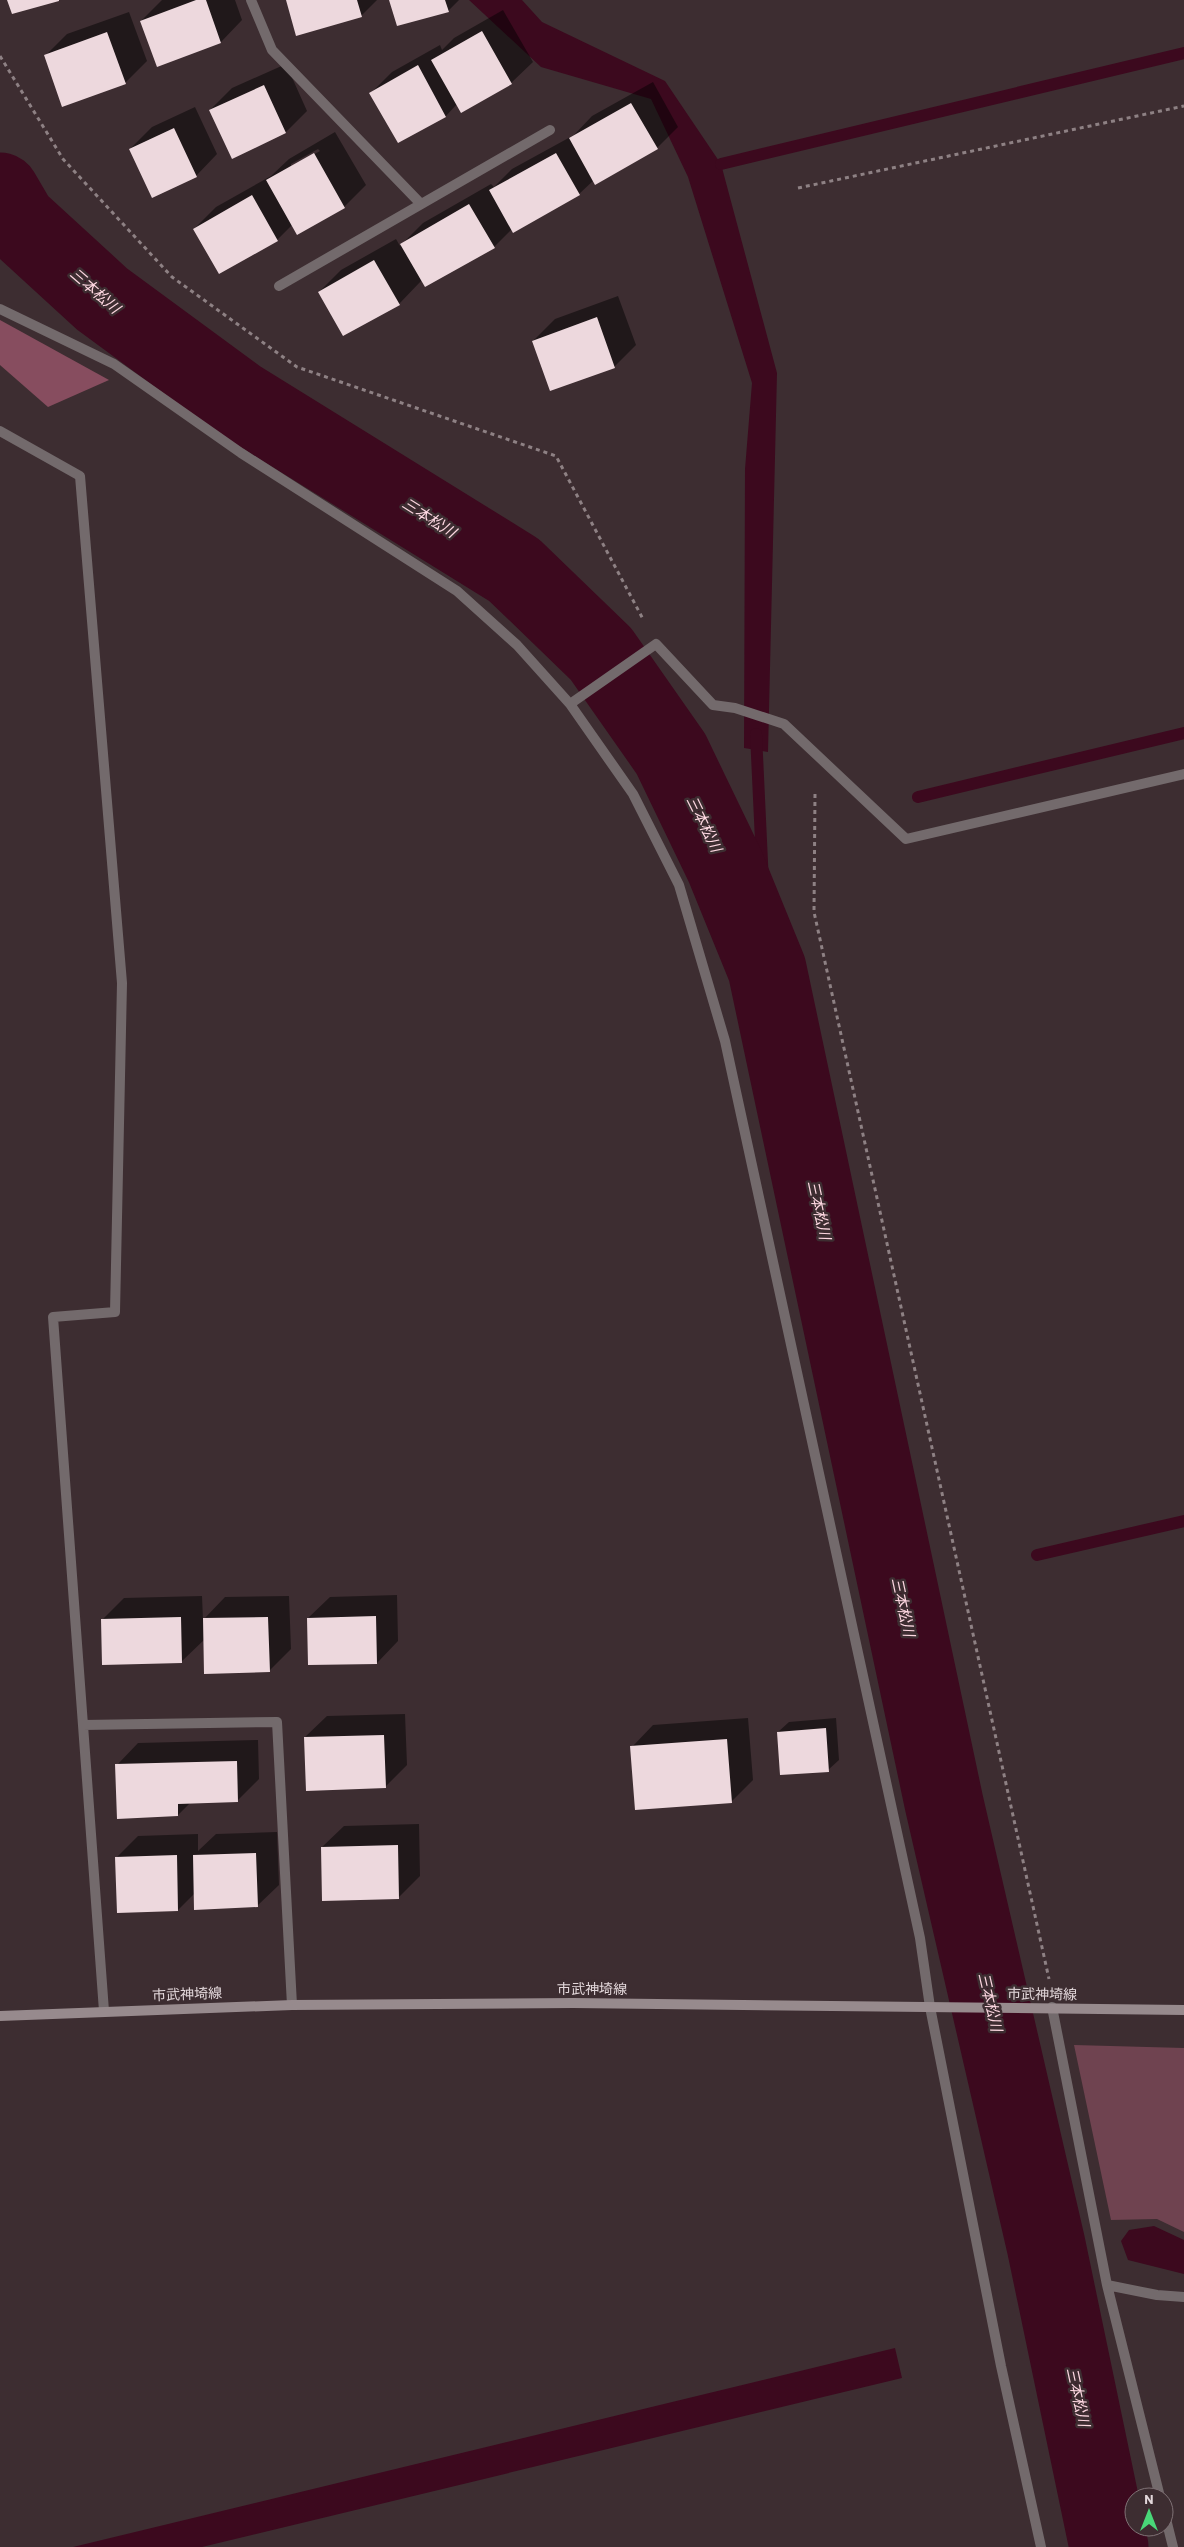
<svg xmlns="http://www.w3.org/2000/svg" width="1184" height="2547" font-family="Barlow,'Noto Sans JP',sans-serif">
<style>
.green{fill:#6f4350}
.forest{fill:#874d5f}
.water{fill:#3c091e}
.shadow{fill:#0007;fill-rule:evenodd}
.lines{fill:none;stroke-linecap:round;stroke-linejoin:round}
.stream{stroke:#3c091e;stroke-width:12}
.river{stroke:#3c091e;stroke-width:79}
.building{fill:#edd8dd}
.path{stroke:#8e8184;stroke-width:3;stroke-dasharray:4 4;stroke-linecap:butt}
.minor{stroke:#736a6c;stroke-width:10}
.secondary{stroke:#978a8d;stroke-width:10}
.labels{text-anchor:middle;stroke-width:5;stroke-linejoin:round;paint-order:stroke}
.street-label{font-size:14px;fill:#e2d7da;stroke:#3d2d31}
.water-label{font-size:15px;font-style:italic;fill:#fed8e2;stroke:#3d2d31}
</style>
<rect width="100%" height="100%" fill="#3d2d31"/>
<path class="green" d="M1074,2045l110,3v184l-27,-13 -46,1z"/>
<path class="forest" d="M0,320l109,60 -61,27 -48,-42z"/>
<path class="water" d="M469,0h53l20,22 123,59 56,83 56,209 -9,379 -24,-4 1,-279 7,-86 -64,-206 -37,-78 -110,-32z
M1154,2226l30,14v34l-56,-14 -7,-19 8,-11z
M895,2348l7,30 -700,169h-129z"/>
<path class="shadow" d="M162,0h73l7,20 -21,22 -64,23 -16,-44z
M287,0h90l-16,16z
M390,0h69l-11,11z
M503,10l30,52 -22,21 -54,21 -11,12 -48,26 -27,-49 21,-21 48,-27 2,5 12,-12z
M129,12l18,49 -21,21 -63,23 -18,-49 22,-22z
M286,64l21,47 -21,21 -76,-22 22,-22z
M653,82l25,45 -21,21 -63,32 -15,14 -67,35 -18,18 -72,33 -23,24 -80,-12 22,-22 55,-31 4,7 23,-23 68,-39 3,3 18,-18 62,-34 18,-19z
M195,107l22,47 -21,22 -66,-27 22,-22z
M335,132l31,53 -22,22 -47,26 -5,-8 -15,15 -83,-11 22,-22 55,-31 18,-17zM318,149l2,2 -29,16v-3z
M618,296l18,49 -22,22 -81,-26 22,-22z
M397,1595l1,46 -21,22 -69,-45 22,-21z
M202,1596l1,24 22,-23 64,-1 2,53 -22,22 -64,-32 -24,23 -79,-42 22,-22z
M405,1714l2,51 -22,22 -80,-50 22,-21z
M748,1718l5,62 -21,21 -100,-54 21,-22z
M836,1718l3,42 -11,10 -50,-38 11,-10z
M258,1740l1,39 -22,22 -46,1 -13,13 -61,-50 21,-22z
M419,1824l1,52 -21,21 -77,-50 22,-21z
M277,1832l2,53 -22,21 -62,-13 -17,17 -61,-53 21,-21 60,-2v17l18,-17z"/>
<g class="lines">
<path class="stream" d="M721,164l463,-111
M756,734l11,235
M918,797l266,-64
M1037,1555l147,-34"/>
<path class="river" d="M0,192l17,29 85,78 136,100 276,171 87,84 70,100 54,112 42,103 177,834 102,442 63,302"/>
</g>
<path class="building" d="M7,0h52v1l-47,13z
M196,0h10l15,43 -64,24 -17,-46z
M286,0h71l5,17 -66,19z
M389,0h56l4,12 -52,14z
M482,31l30,53 -51,29 -30,-53z
M107,32l19,52 -64,23 -18,-52z
M418,65l28,52 -48,26 -29,-50z
M264,85l22,48 -54,26 -23,-49z
M631,103l27,46 -63,36 -26,-47z
M174,128l23,49 -45,21 -23,-49z
M314,153l31,55 -48,27 -31,-55z
M556,153l24,42 -67,38 -24,-43z
M252,195l26,46 -59,33 -26,-45z
M469,204l26,44 -70,39 -25,-43z
M374,260l26,45 -57,31 -25,-44z
M597,317l18,51 -65,23 -18,-50z
M376,1616l1,48 -69,1 -1,-47z
M181,1617l1,46 -80,2 -1,-46z
M268,1617l2,55 -66,2 -1,-56z
M826,1728l3,44 -49,3 -3,-43z
M384,1735l2,53 -80,3 -2,-54z
M727,1739l5,64 -97,7 -5,-64z
M237,1761l1,41 -60,2v12l-61,3 -2,-55z
M398,1845l1,54 -77,2 -1,-54z
M256,1853l2,54 -64,3 -1,-55z
M177,1855l1,56 -61,2 -2,-56z"/>
<g class="lines">
<path class="path" d="M0,56l63,103 109,118 125,90 259,89 87,163
M798,188l386,-82
M815,794l-1,118 235,1067"/>
<path class="minor" d="M251,0l21,50 149,154
M279,286l271,-156
M0,309l114,55 127,89 216,138 60,54 53,59 63,90 46,91 46,156 195,897 10,69 71,359 40,181
M0,431l80,45 42,507 -7,329 -62,5 51,694
M570,704l86,-60 57,61 22,3 49,16 122,115 278,-65
M83,1725l194,-3 15,283
M1052,2007l55,278 53,212
M1107,2285l50,10 27,2
M1164,2511l9,36"/>
<path class="secondary" d="M0,2016l292,-11 281,-2 611,7"/>
</g>
<g class="labels">
<g class="street-label">
<text x="592" y="1994">市武神埼線</text>
<text transform="translate(187 1994) rotate(-2)" y="5">市武神埼線</text>
<text transform="translate(1042 1994) rotate(1)" y="5">市武神埼線</text>
</g>
<g class="water-label">
<text transform="translate(95 291) rotate(41)" y="5">三本松川</text>
<text transform="translate(429 518) rotate(32)" y="5">三本松川</text>
<text transform="translate(704 824) rotate(64)" y="5">三本松川</text>
<text transform="translate(819 1210) rotate(78)" y="5">三本松川</text>
<text transform="translate(903 1607) rotate(78)" y="5">三本松川</text>
<text transform="translate(990 2002) rotate(77)" y="5">三本松川</text>
<text transform="translate(1078 2397) rotate(78)" y="5">三本松川</text>
</g>
</g>
<g transform="translate(1149 2512)"><circle r="24" fill="#3d2d31" stroke="#7f7175"/>
<path d="M0-4L9 19L0 12L-9 19Z" fill="#49d778"/>
<text y="-8" font-size="14" font-weight="bold" text-anchor="middle" fill="#e2d7da">N</text>
</g>
</svg>
